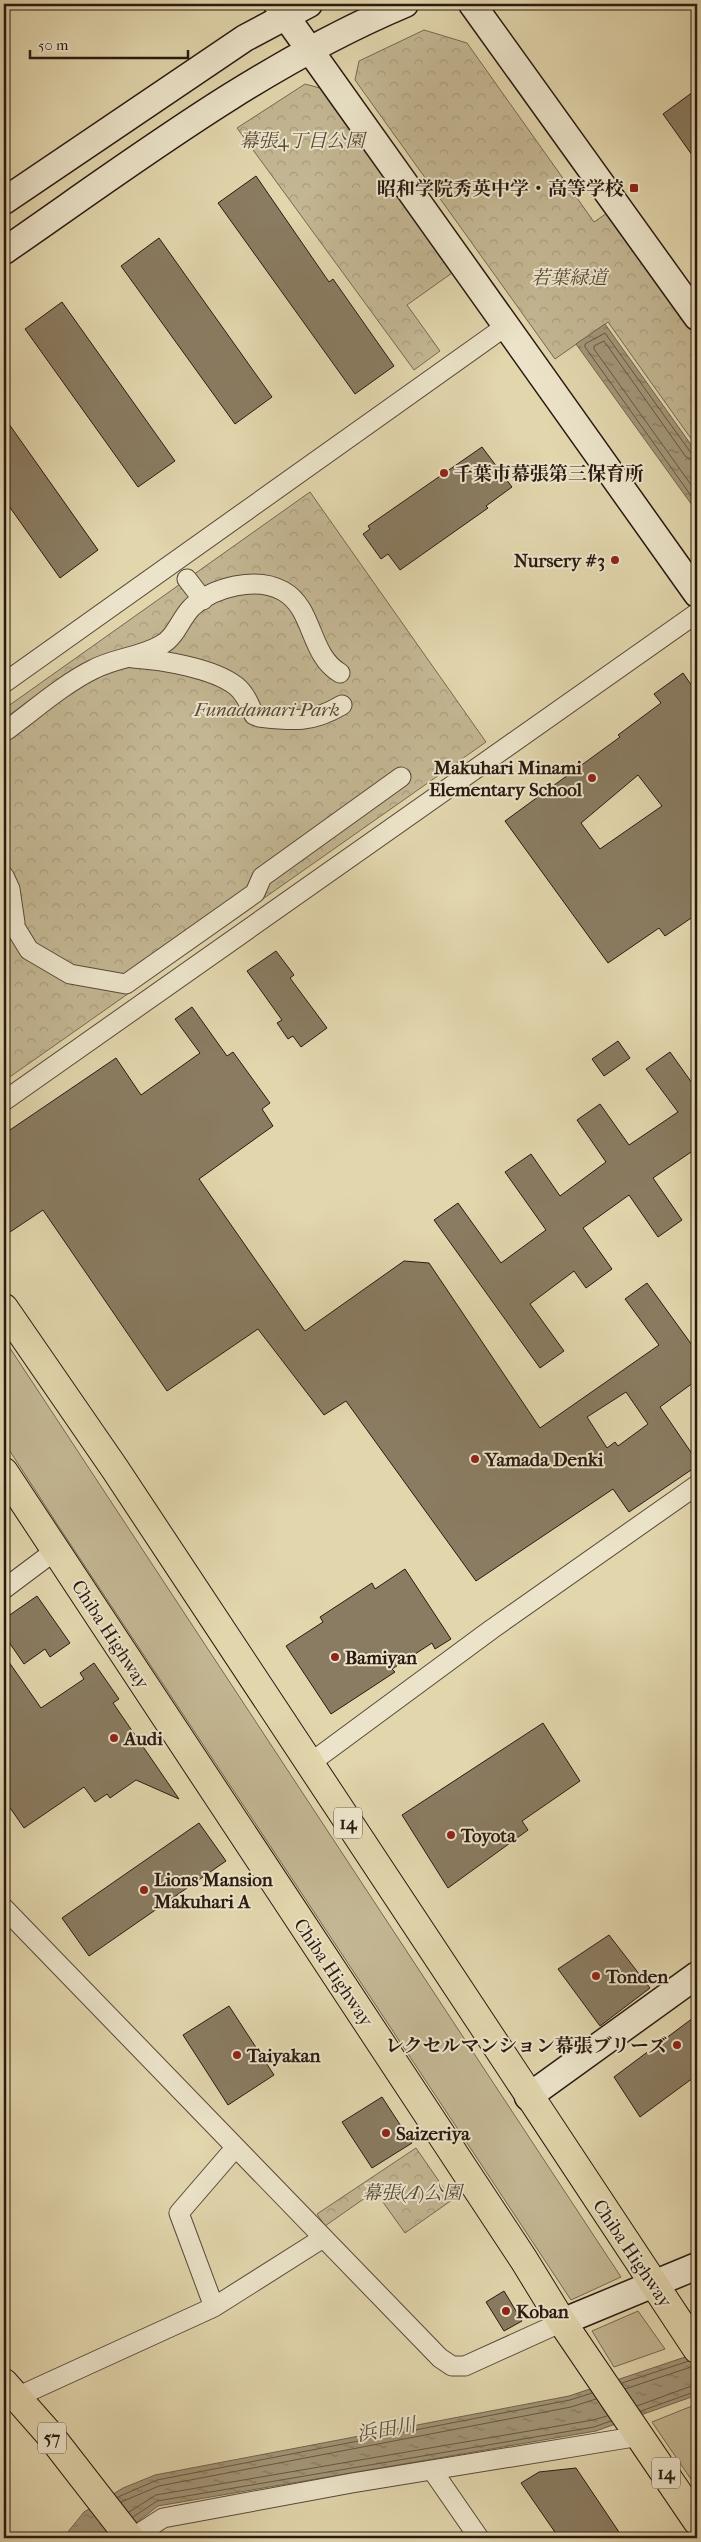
<svg xmlns="http://www.w3.org/2000/svg" width="701" height="2542" font-family="'IM FELL French Canon','Noto Serif JP',serif">
<style>
.grass{fill:#c3b692;stroke:#766852}
.park{fill:url(#park-crowns);stroke:#766852}
.water{fill:url(#water-ripples);stroke:#73644f}
.lines{fill:none;stroke-linecap:round;stroke-linejoin:round}
.shore{stroke:#665844;stroke-width:1}
.building{fill:#8a7c62;stroke:#2a1a11;fill-rule:evenodd}
.street-casing{stroke:#584938;stroke-width:21}
.secondary-casing{stroke:#2a1a11;stroke-width:29}
.primary-casing{stroke:#2a1a11;stroke-width:30}
.highway-casing{stroke:#2a1a11;stroke-width:30}
.street{stroke:#ece4ca;stroke-width:19}
.secondary{stroke:#ece4ca;stroke-width:26}
.primary{stroke:#e2d6ad;stroke-width:28}
.highway{stroke:#e2d6ad;stroke-width:28}
.poi-dot{fill:#8f2418;stroke:#ece4ca;stroke-width:2}
.labels{text-anchor:middle;stroke-width:4;stroke-linejoin:round;paint-order:stroke}
.shield{fill:#ece4ca;stroke:#645748;stroke-width:1}
.shield-label{font-size:18px;font-weight:bold;fill:#2a1a11}
.park-label{font-size:19px;font-style:italic;fill:#584938;stroke:#ece4ca}
.poi-label{font-size:19px;font-weight:bold;fill:#2a1a11;stroke:#ece4ca;text-anchor:start}
.street-label{font-size:19px;fill:#2a1a11;stroke:#ece4ca}
.water-label{font-size:20px;font-style:italic;fill:#5a4c3a;stroke:#ece4ca}
</style>
<defs>
<pattern id="park-crowns" width="20" height="18" patternUnits="userSpaceOnUse" patternTransform="scale(1.25)"><rect width="20" height="18" fill="#c3b692"/><path d="M2 6a3 3 0 1 1 6 0M12 15a3 3 0 1 1 6 0" fill="none" stroke="#a89c7d"/></pattern>
<pattern id="water-ripples" width="26" height="14" patternUnits="userSpaceOnUse" patternTransform="scale(1.25)"><rect width="26" height="14" fill="#a39678"/><path d="M2 4q2-2 4 0t4 0M15 11q2-2 4 0t4 0" fill="none" stroke="#857a61"/></pattern>
</defs>
<rect width="100%" height="100%" fill="#e2d6ad"/>
<filter id="stains"><feTurbulence type="fractalNoise" baseFrequency=".004" numOctaves="4"/><feColorMatrix values="0 0 0 0 .2 0 0 0 0 .09 0 0 0 0 .02 0 0 0 .5 -.17"/></filter>
<radialGradient id="worn" r=".72"><stop offset=".6" stop-color="#630" stop-opacity="0"/><stop offset="1" stop-color="#630" stop-opacity=".3"/></radialGradient>
<path class="grass" d="M4,1339l617,938 -50,23 -510,-770 -57,-88z
M638,2311l27,38 -51,18 -22,-36z
M697,2404v84l-45,-66z"/>
<path class="park" d="M424,30l43,13 127,179 16,-11 87,122v114l-89,-125 -53,37 -200,-279 4,-19z
M305,84l15,4 132,185 -45,32 33,46 -26,19 -177,-242z
M310,492l176,250 -482,339v-372z
M416,2148l36,52 -47,33 -30,-42 -50,35 -8,-12z"/>
<path class="water" d="M605,324l92,129v59l-121,-168z
M697,2353v42l-101,36 -438,75 -42,32h-53l21,-26 39,-24 32,-13 414,-79z"/>
<g class="lines">
<path class="shore" d="M697,455l-6,-2 -86,-120 -20,11v3l112,157
M697,461l-11,-4 -82,-116 -10,5v3l103,144
M622,2383l67,-22
M625,2389l72,-24
M637,2406l60,-22
M641,2411l56,-20
M118,2497l39,-17 413,-80 22,-7
M121,2502l38,-16 412,-79 25,-8
M129,2512l27,-17 437,-75 14,-4
M133,2517l24,-16 437,-74 17,-6"/>
</g>
<path class="building" d="M697,89v73l-34,-48z
M256,176l73,106 4,-3 61,87 -39,28 -137,-191z
M159,238l113,159 -37,27 -114,-158z
M62,302l113,159 -37,26 -113,-158z
M4,417l94,133 -38,28 -56,-79z
M482,447l30,40 -26,19 2,2 -88,62 -12,-16 -7,5 -18,-25 7,-5 -2,-3z
M683,673l14,20v221l-32,22 -6,-8 -51,35 -103,-142 115,-84 -2,-2 43,-32 -7,-9zM638,775l24,31 -62,43 -19,-26z
M276,951l18,24 -4,3 37,50 -26,19 -8,-11 -5,3 -11,-16 5,-3 -35,-49z
M192,1007l35,49 6,-4 37,51 -8,6 11,17 -74,53 106,152 99,-70 25,2 111,165 119,-83 -34,-46 22,-16 50,69v28l-37,27 37,54v5l-68,46 -16,-23 -137,92 -130,-180 -22,14 -66,-86 -91,62 -124,-181 -33,22 -6,-10v-88l112,-76 25,37 59,-42 -25,-34zM626,1392l22,32 -30,22 -3,-4 -8,6 -20,-31z
M618,1041l12,17 -26,18 -12,-17z
M670,1052l27,38v58l-44,30 29,42 -24,17 -29,-42 -46,33 29,41 -26,19 -12,-17 -44,33 34,47 -24,17 -106,-148 24,-17 43,60 45,-33 -41,-58 26,-18 29,42 46,-34 -29,-42 23,-16 29,41 49,-33 -32,-43z
M405,1569l46,70 -16,10 -3,-6 -40,26 3,3 -64,42 -45,-68 37,-24 -3,-5 52,-34 3,6z
M37,1596l33,47 -20,14 -5,-8 -21,15 -20,-29v-16z
M4,1655l37,53 43,-29 -4,-6 14,-10 25,36 -6,4 66,96 -43,-19 -26,18 -3,-4 -12,8 -11,-15 -60,41 -20,-29z
M543,1723l37,58 -58,40 6,9 -80,58 -46,-73z
M199,1823l27,38 -137,95 -27,-38z
M609,1935l41,53 -50,38 -42,-57z
M229,2006l45,69 -46,30 -45,-70z
M697,2015v60l-57,42 -26,-40z
M382,2097l30,46 -40,25 -30,-46z
M504,2291l18,30 -18,10 -18,-29z
M576,2468l47,70h-64l-38,-55 18,-11z"/>
<g class="lines">
<g class="street-casing">
<path id="street" d="M187,579l16,21
M133,658c29,2 80,10 103,28 9,7 14,19 18,29l5,2c34,4 53,6 83,-12
M4,683l502,-357
M4,732c28,-20 59,-48 90,-63 21,-11 46,-12 67,-24 15,-8 19,-26 31,-38 21,-20 65,-31 91,-16 31,17 26,64 57,82
M4,876l6,13 5,34
M4,909l25,41 41,24 56,10 129,-91 7,-16 139,-100
M4,1101l693,-488
M4,1589l52,-39
M309,1764l183,-135 205,-144
M4,1908l436,450 12,8h13l97,-44
M214,2307l-35,-94 56,-65
M17,2397l197,-90 109,-69
M432,2470l47,68
M132,2538l31,-20 189,-35 288,-47"/>
</g>
<g class="secondary-casing">
<path id="secondary" d="M277,4l420,590
M472,4l225,313
M4,201l241,-163 64,-34
M4,251c129,-89 256,-186 401,-247
M528,2097l169,-122
M562,2322l135,-56"/>
</g>
<g class="primary-casing">
<path id="primary" d="M4,2383l46,52 80,103"/>
</g>
<g class="highway-casing">
<path id="highway" d="M4,1308l111,161 582,880
M4,1472l520,788 38,62 135,199"/>
</g>
<use href="#street" class="street"/>
<use href="#secondary" class="secondary"/>
<use href="#primary" class="primary"/>
<use href="#highway" class="highway"/>
</g>
<g class="poi-dot">
<rect x="629" y="183" width="10" height="10" rx="2.5"/>
<circle cx="444" cy="473" r="5"/>
<circle cx="615" cy="560" r="5"/>
<circle cx="592" cy="778" r="5"/>
<circle cx="475" cy="1459" r="5"/>
<circle cx="335" cy="1657" r="5"/>
<circle cx="114" cy="1738" r="5"/>
<circle cx="451" cy="1835" r="5"/>
<circle cx="144" cy="1890" r="5"/>
<circle cx="596" cy="1976" r="5"/>
<circle cx="677" cy="2045" r="5"/>
<circle cx="237" cy="2055" r="5"/>
<circle cx="386" cy="2133" r="5"/>
<circle cx="506" cy="2311" r="5"/>
</g>
<g class="labels">
<g class="shield">
<rect x="334" y="1807.5" width="28" height="31" rx="4"/>
<rect x="38" y="2422.5" width="28" height="31" rx="4"/>
<rect x="652" y="2457.5" width="28" height="31" rx="4"/>
</g>
<g class="shield-label">
<text x="348" y="1829">14</text>
<text x="52" y="2444">57</text>
<text x="666" y="2479">14</text>
</g>
<g class="park-label">
<text x="302" y="147">幕張4丁目公園</text>
<text x="569" y="284">若葉緑道</text>
<text x="267" y="716">Funadamari Park</text>
<text x="412" y="2199">幕張(A)公園</text>
</g>
<g class="poi-label">
<text x="624" y="195" text-anchor="end">昭和学院秀英中学・高等学校</text>
<text x="454" y="480">千葉市幕張第三保育所</text>
<text x="605" y="567" text-anchor="end">Nursery #3</text>
<text x="582" y="774" text-anchor="end">Makuhari Minami<tspan x="582" dy="22">Elementary School</tspan></text>
<text x="485" y="1466">Yamada Denki</text>
<text x="345" y="1664">Bamiyan</text>
<text x="124" y="1745">Audi</text>
<text x="461" y="1842">Toyota</text>
<text x="154" y="1886">Lions Mansion<tspan x="154" dy="22">Makuhari A</tspan></text>
<text x="606" y="1983">Tonden</text>
<text x="667" y="2052" text-anchor="end">レクセルマンション幕張ブリーズ</text>
<text x="247" y="2062">Taiyakan</text>
<text x="396" y="2140">Saizeriya</text>
<text x="516" y="2318">Koban</text>
</g>
<g class="street-label">
<text transform="translate(111 1634) rotate(57)" y="7">Chiba Highway</text>
<text transform="translate(334 1972) rotate(56)" y="7">Chiba Highway</text>
<text transform="translate(633 2253) rotate(56)" y="7">Chiba Highway</text>
</g>
<g class="water-label">
<text transform="translate(386 2429) rotate(-10)" y="7">浜田川</text>
</g>
</g>
<rect width="701" height="2542" fill="none" stroke="#e2d6ad" stroke-width="20"/>
<rect x="5" y="5" width="691" height="2532" fill="none" stroke="#2a1a11" stroke-width="2.5"/>
<rect x="10" y="10" width="681" height="2522" fill="none" stroke="#2a1a11"/>
<path d="M30 50v8h158v-8" fill="none" stroke="#2a1a11" stroke-width="2.5"/>
<text x="38" y="50" font-size="15" fill="#2a1a11" stroke="#ece4ca" stroke-width="4" paint-order="stroke">50 m</text>
<rect width="100%" height="100%" filter="url(#stains)"/>
<rect width="100%" height="100%" fill="url(#worn)"/>
</svg>
